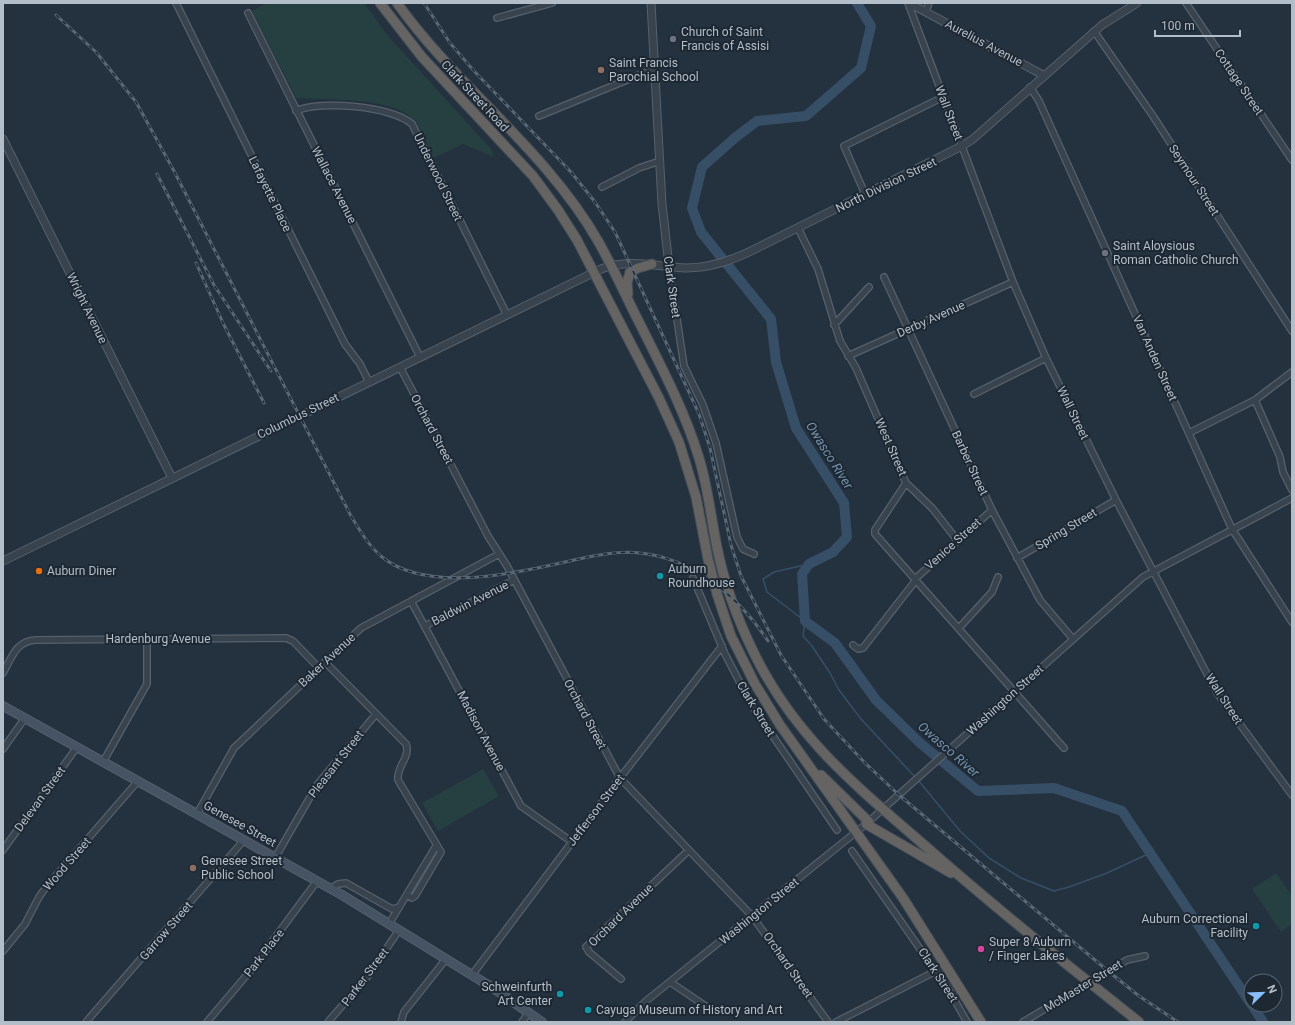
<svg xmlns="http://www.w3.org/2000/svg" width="1295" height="1025" font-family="Roboto,sans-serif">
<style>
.green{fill:#263f40}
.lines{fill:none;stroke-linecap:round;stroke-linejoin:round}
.stream{stroke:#374f66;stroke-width:1.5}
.river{stroke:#374f66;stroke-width:10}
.minor-casing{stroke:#56616c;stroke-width:8}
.tertiary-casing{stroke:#56616c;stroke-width:9}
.secondary-casing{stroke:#56616c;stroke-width:10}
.trunk-casing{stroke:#434e59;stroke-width:11}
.minor{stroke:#38434e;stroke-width:5.5}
.tertiary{stroke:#38434e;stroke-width:7}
.secondary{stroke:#465362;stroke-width:8}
.trunk{stroke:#666462;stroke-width:9}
.rail-casing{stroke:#5a6876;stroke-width:3}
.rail{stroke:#1d2833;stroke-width:1.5;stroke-dasharray:4.5;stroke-linecap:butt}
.worship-dot{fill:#6b7280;stroke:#1d2833;stroke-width:1.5}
.education-dot{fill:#8d6e63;stroke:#1d2833;stroke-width:1.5}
.food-dot{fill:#e8710a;stroke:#1d2833;stroke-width:1.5}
.culture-dot{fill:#0f9aa8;stroke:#1d2833;stroke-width:1.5}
.hotel-dot{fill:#d1479c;stroke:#1d2833;stroke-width:1.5}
.labels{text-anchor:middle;stroke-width:4;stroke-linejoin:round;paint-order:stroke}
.poi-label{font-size:12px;fill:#b4bec9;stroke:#1d2833;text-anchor:start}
.street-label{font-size:12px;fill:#b4bec9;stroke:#1d2833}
.water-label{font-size:13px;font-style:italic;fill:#7392ad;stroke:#1d2833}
</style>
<rect width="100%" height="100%" fill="#24313f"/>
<path class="green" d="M267,3h97l26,35 101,111 3,8 -31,-13 -29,14c-6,-10 -14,-33 -22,-40 -22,-21 -87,-18 -116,-20l-44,-87z
M483,769l16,27 -61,35 -16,-28z
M1276,873l16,23v28l-11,8 -29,-43z"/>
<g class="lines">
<path class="stream" d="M809,564l-35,8 -11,7 4,13 38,29 -2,15 9,10 18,27 9,17 22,29 55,59
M918,780l42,51 29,27 32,20 33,13 15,-4 38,-14 43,-20"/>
<path class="river" d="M857,3l14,23 -10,42 -55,48 -49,5 -21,16 -34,30 -10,41 9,24 70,87 5,43 20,66 48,75 3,34 -14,15 -24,12 -7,10 3,47 30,22 41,57 44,43 58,48 76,-3 68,23 129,193
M1252,1005l11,17"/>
<g class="minor-casing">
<path id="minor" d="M176,3l169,341 15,20 9,18
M908,3l105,279 33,76 70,142 101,193 75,102
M1186,3l106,157
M926,11l3,-8
M248,13l172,344
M497,18l55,-15
M1094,31l59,85 139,215
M1030,87l9,14 193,428 60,93
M296,111c24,-11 96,-5 116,13l95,191
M539,116l115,-47
M602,187l37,-19 21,-7
M865,194l-21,-48 99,-49
M798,228l20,41 22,72 16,27 50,115 -31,47v4l189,214
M669,266l15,100 19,39 13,38 21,94 6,12 11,5
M884,277l108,233 48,90 33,39
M834,325l35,-38
M848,356l165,-74
M400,367l88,169 19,30 113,212 132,138 76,106
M974,394l72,-36
M1255,400l25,57 3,15 9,18
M1189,433l66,-33 37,-28
M906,483l27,26 24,31
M1017,558l99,-58
M693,578l32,76 26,50 86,126
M915,579l77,-69
M411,601l110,205 51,36
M425,626l89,-46
M959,628l33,-36 6,-15
M853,645l5,4 5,-1 53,-68
M325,662l81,82c5,13 -10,23 -8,36l43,72 -26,44 -3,2 -5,-3
M3,673c9,-16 13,-32 33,-33l250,-2 7,3 26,27
M3,749l22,-31
M103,762l44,-78v-45
M197,814l37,-66 127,-120 138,-74
M3,850l74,-103
M852,851l98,141 17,30
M275,858l42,-73 59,-71
M330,889l8,-5 8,-1 46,26 7,-2
M389,924l47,-78
M3,951l22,-27 14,-27 7,-10 92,-106
M472,975l148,-197 102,-132
M621,979l-32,-27 -3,-5 103,-97
M670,982l43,29
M86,1022l158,-182
M207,1022l44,-52 66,-89
M328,1022l40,-46 31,-46
M401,1022l3,-10 42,-53
M522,1022l7,-10
M625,1022l21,-21 220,-177 277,-247 149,-79
M836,1022l100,-51
M1023,1022l104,-62 18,-4"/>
</g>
<g class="tertiary-casing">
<path id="tertiary" d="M651,3l11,201 7,62
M909,3l134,72
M3,139l169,339
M3,561l598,-292c28,-11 56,-2 85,-1 24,0 44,-7 65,-17l211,-105 11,-7 129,-114 35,-22"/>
</g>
<g class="secondary-casing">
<path id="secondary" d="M3,706l339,189 151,93 49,34"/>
</g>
<g class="trunk-casing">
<path id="trunk" d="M380,3l42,54 111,119 25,34 19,30 82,158 20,44 17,55 12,62 9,35 14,42 24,48 25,41 123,173 78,124
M397,3c60,84 149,147 201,238 16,28 29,58 44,87 21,42 43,84 57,130 9,29 12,60 18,89 7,36 20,71 36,104 40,84 102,134 170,193 70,62 143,120 216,178
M628,294l-1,-11 3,-11 8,-4 14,-4
M821,775l48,47
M866,824l85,49"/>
</g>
<use href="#minor" class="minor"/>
<use href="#tertiary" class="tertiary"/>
<use href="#secondary" class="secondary"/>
<use href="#trunk" class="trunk"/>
<g class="rail-casing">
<path id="rail" d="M424,3l26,40 24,28 97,101 24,30 20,30 84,182 11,34 21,97 10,31 40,79 43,64 41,44 34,32 209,176 31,25 39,26
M56,15l40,37 40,50 38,69 177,345c9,15 18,30 31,41 45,36 131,17 183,5 24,-5 51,-12 75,-9 53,5 100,45 128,88
M157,174l57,111 57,86
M196,263l28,62 40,78"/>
</g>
<use href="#rail" class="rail"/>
</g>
<g class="worship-dot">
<circle cx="673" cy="39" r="4"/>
<circle cx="1105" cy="253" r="4"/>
</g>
<g class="education-dot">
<circle cx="601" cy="70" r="4"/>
<circle cx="193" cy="868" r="4"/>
</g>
<circle class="food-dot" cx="39" cy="571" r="4"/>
<g class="culture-dot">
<circle cx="660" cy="576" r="4"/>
<circle cx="1256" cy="926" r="4"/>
<circle cx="560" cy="994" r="4"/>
<circle cx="588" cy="1010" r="4"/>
</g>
<circle class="hotel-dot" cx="981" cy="949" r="4"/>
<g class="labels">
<g class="poi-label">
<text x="681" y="36">Church of Saint<tspan x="681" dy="14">Francis of Assisi</tspan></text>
<text x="609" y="67">Saint Francis<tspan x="609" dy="14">Parochial School</tspan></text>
<text x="1113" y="250">Saint Aloysious<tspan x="1113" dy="14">Roman Catholic Church</tspan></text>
<text x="668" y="573">Auburn<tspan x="668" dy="14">Roundhouse</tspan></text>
<text x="47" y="575">Auburn Diner</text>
<text x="201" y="865">Genesee Street<tspan x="201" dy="14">Public School</tspan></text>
<text x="1248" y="923" text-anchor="end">Auburn Correctional<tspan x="1248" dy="14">Facility</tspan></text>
<text x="989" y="946">Super 8 Auburn<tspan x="989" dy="14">/ Finger Lakes</tspan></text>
<text x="552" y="991" text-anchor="end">Schweinfurth<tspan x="552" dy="14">Art Center</tspan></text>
<text x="596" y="1014">Cayuga Museum of History and Art</text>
</g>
<g class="street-label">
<text transform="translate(984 43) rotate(28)" y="4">Aurelius Avenue</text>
<text transform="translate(1239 82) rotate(56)" y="4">Cottage Street</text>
<text transform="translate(475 96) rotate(47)" y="4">Clark Street Road</text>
<text transform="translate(949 113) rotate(69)" y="4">Wall Street</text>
<text transform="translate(438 177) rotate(64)" y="4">Underwood Street</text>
<text transform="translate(1194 180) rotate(57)" y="4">Seymour Street</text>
<text transform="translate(334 185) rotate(63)" y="4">Wallace Avenue</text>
<text transform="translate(886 185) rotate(-26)" y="4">North Division Street</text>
<text transform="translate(270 194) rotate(64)" y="4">Lafayette Place</text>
<text transform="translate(672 287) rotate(82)" y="4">Clark Street</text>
<text transform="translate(87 308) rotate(64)" y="4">Wright Avenue</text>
<text transform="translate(931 319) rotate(-24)" y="4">Derby Avenue</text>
<text transform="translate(1155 358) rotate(66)" y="4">Van Anden Street</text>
<text transform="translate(1073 413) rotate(64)" y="4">Wall Street</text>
<text transform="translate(298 416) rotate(-26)" y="4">Columbus Street</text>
<text transform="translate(432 429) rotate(62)" y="4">Orchard Street</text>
<text transform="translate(891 447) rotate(66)" y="4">West Street</text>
<text transform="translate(970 463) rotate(65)" y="4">Barber Street</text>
<text transform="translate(1066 529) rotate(-31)" y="4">Spring Street</text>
<text transform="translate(953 544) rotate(-42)" y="4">Venice Street</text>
<text transform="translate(470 603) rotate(-27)" y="4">Baldwin Avenue</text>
<text x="158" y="643">Hardenburg Avenue</text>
<text transform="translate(327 660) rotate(-43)" y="4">Baker Avenue</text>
<text transform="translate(1224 699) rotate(57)" y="4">Wall Street</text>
<text transform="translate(1005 700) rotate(-42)" y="4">Washington Street</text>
<text transform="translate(756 709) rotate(59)" y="4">Clark Street</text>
<text transform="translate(585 714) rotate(62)" y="4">Orchard Street</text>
<text transform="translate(481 731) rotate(62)" y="4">Madison Avenue</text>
<text transform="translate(336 764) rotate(-52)" y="4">Pleasant Street</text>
<text transform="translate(40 799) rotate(-54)" y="4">Delevan Street</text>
<text transform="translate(596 810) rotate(-53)" y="4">Jefferson Street</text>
<text transform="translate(240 824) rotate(29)" y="4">Genesee Street</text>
<text transform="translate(67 864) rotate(-49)" y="4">Wood Street</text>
<text transform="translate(759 911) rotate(-39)" y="4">Washington Street</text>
<text transform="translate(621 915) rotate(-44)" y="4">Orchard Avenue</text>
<text transform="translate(166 931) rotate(-49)" y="4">Garrow Street</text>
<text transform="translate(264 953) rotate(-52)" y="4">Park Place</text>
<text transform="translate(788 965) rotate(55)" y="4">Orchard Street</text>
<text transform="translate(938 975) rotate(57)" y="4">Clark Street</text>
<text transform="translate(365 977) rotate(-53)" y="4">Parker Street</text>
<text transform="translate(1083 986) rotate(-31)" y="4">McMaster Street</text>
</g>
<g class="water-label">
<text transform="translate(830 455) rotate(58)" y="5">Owasco River</text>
<text transform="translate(949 749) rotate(41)" y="5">Owasco River</text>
</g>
</g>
<rect width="1295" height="1025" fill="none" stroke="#b4bec9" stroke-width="8"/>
<g transform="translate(1263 993) rotate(67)"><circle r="19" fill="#1d2833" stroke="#59646f"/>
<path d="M0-3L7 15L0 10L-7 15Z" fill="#88befa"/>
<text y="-6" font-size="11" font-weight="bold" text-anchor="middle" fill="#b4bec9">N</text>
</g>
<path d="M1155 30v6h85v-6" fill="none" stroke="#b4bec9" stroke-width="2"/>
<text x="1161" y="30" font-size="12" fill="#b4bec9" stroke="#1d2833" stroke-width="3" paint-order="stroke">100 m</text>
</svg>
